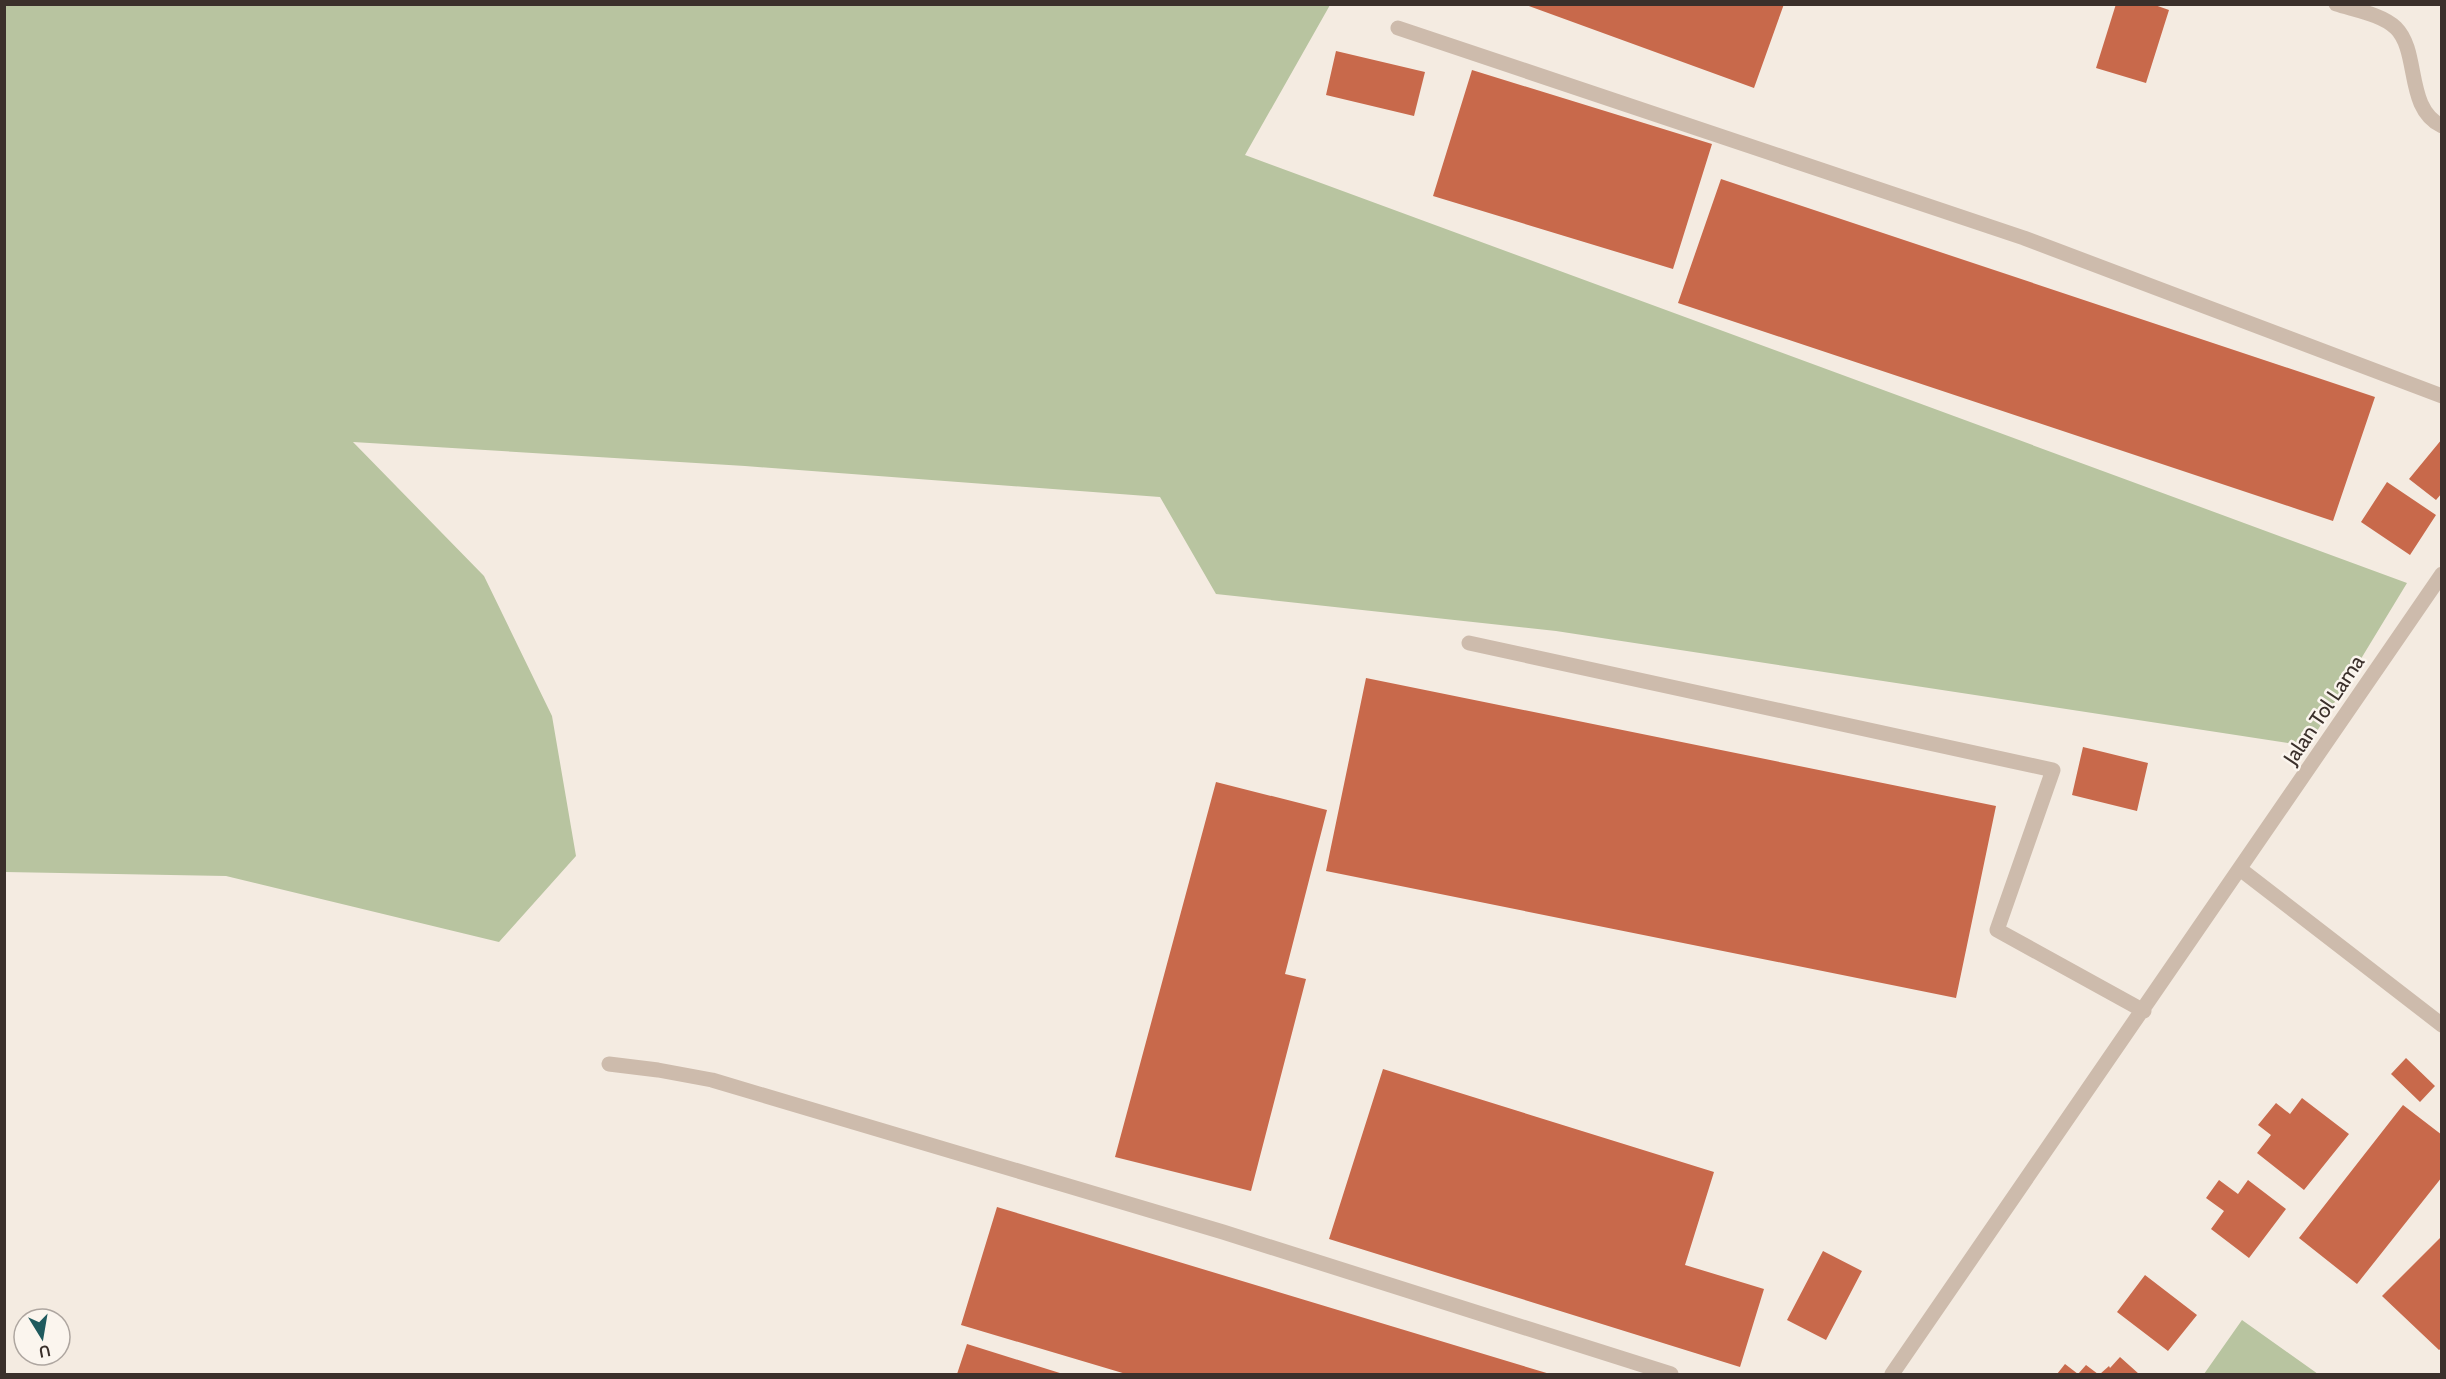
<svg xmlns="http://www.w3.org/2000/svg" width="2446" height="1379" font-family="Cabin,sans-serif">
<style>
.green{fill:#b8c4a0}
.building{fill:#c8694b}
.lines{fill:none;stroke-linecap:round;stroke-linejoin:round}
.minor{stroke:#cdbbac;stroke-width:15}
.labels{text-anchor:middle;stroke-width:5;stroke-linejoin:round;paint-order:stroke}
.street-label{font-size:21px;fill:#3b302b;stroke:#fbf5ee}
</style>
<rect width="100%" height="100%" fill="#f4ebe1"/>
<path class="green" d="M5,4l1325,1 -85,150 1162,428 -99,163 -752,-115 -340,-37 -56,-97 -415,-31 -392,-24 131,134 68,140 24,140 -77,86 -273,-66 -221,-4z
M2242,1320l76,54h-114z"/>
<path class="building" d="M1523,4h261l-30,84z
M2116,4h36l17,6 -23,73 -50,-15z
M1336,51l89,21 -11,44 -88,-21z
M1472,70l240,74 -39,125 -240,-73z
M1721,179l654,218 -42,124 -655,-218z
M2442,439v54l-6,7 -27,-21z
M2387,482l49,33 -26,40 -49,-33z
M1366,678l630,128 -40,192 -630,-127z
M2083,747l65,16 -11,48 -65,-16z
M1216,782l111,28 -42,164 21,5 -55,212 -136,-34z
M2406,1058l29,28 -15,16 -29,-28z
M1383,1069l331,103 -29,93 79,24 -24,78 -411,-128z
M2302,1098l47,36 -45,56 -47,-37 14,-18 -13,-10 18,-22 14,11z
M2403,1105l39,30v42l-85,107 -58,-46z
M2219,1180l19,14 10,-14 38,29 -37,49 -38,-29 13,-18 -18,-13z
M997,1207l553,167h-424l-165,-49z
M2442,1236v112l-3,2 -57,-54z
M1823,1251l39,20 -36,69 -39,-20z
M2145,1275l52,40 -29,36 -51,-39z
M967,1344l96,30h-106z
M2120,1357l19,17h-39l9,-8 1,2z
M2065,1364l13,10 8,-9 12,9h-41z"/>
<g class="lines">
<path class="minor" d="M2336,4c18,6 45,10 60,24 24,24 9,81 46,98
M1398,28l626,210 418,158
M1469,643l584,127 -56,160 147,81
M2240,869l202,156
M609,1064l49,6 54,10 511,152 448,142
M1892,1374l550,-800"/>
</g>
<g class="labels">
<g class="street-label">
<text transform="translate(2324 710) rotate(-56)" y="7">Jalan Tol Lama</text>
</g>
</g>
<rect width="2446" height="1379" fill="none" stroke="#3b302b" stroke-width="12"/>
<g transform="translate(42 1337) rotate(169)"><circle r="28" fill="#fbf5ee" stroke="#aea6a0" stroke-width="1.5"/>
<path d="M0-4.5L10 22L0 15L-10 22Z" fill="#1f5a5e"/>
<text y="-9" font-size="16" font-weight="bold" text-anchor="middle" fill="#3b302b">U</text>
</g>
</svg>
